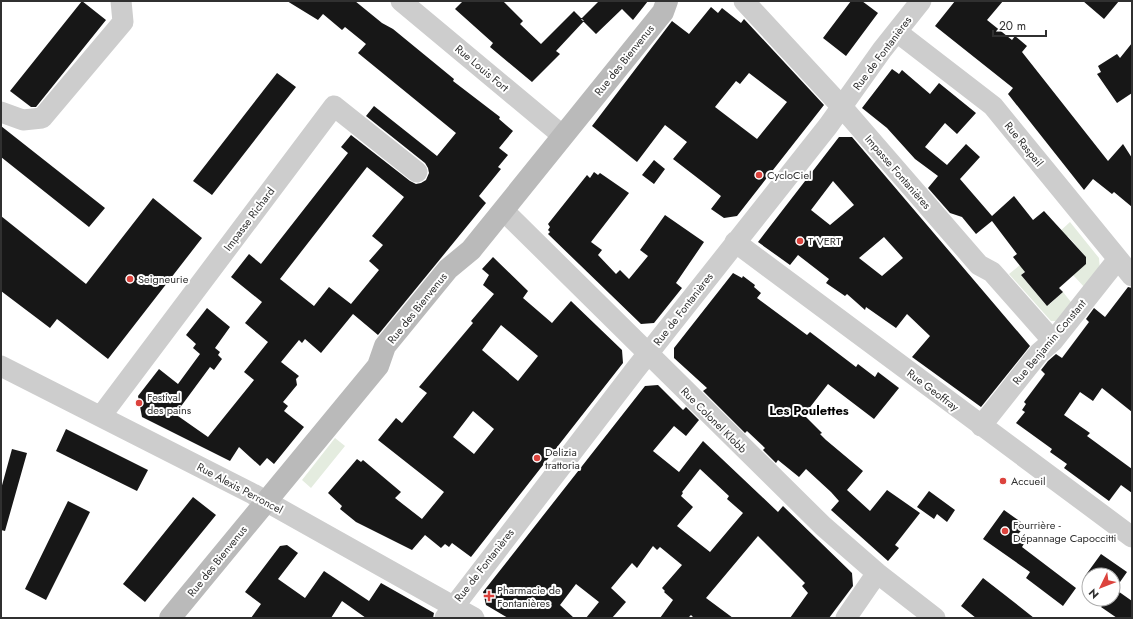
<svg xmlns="http://www.w3.org/2000/svg" width="1133" height="619" font-family="Jost,sans-serif">
<style>
.green{fill:#e4ecdf}
.building{fill:#171717;fill-rule:evenodd}
.lines{fill:none;stroke-linecap:round;stroke-linejoin:round}
.street{stroke:#cdcdcd;stroke-width:21}
.secondary{stroke:#bababa;stroke-width:22}
.poi-dot{fill:#dc433d;stroke:#fff;stroke-width:1.5}
.labels{text-anchor:middle;stroke-width:4;stroke-linejoin:round;paint-order:stroke}
.street-label{font-size:11px;fill:#303030;stroke:#fff}
.poi-label{font-size:11px;fill:#303030;stroke:#fff;text-anchor:start}
.quarter-label{font-size:13px;font-weight:bold;fill:#000;stroke:#fff}
</style>
<rect width="100%" height="100%" fill="#fff"/>
<path class="green" d="M1070,222l29,36 1,12 -13,20 -14,-15 13,-18 -18,-21 -5,4 -6,-6z
M1020,265l5,6 -4,4 24,29h5l13,-12 11,14 -11,15h-12l-42,-47z
M335,438l10,8 -34,42 -9,-8z"/>
<path class="building" d="M82,1l24,19 -70,87h-5l-21,-16z
M287,1h68l27,22 11,6 61,50 -1,2 47,36 -1,2 14,12 -14,17 9,7 -10,12 3,2 -22,27 7,7 -108,132 -25,-21 -32,39 -16,-14 -3,4 -3,-3 -18,22 18,14 -3,3 1,6 -14,17 5,4 -4,5 20,16 -30,37 -7,-6 -7,8 -21,-19 -9,14 -88,-44 -4,-21 21,-27 19,15 22,-30 -7,-6 3,-4 -10,-9 21,-27 23,19 -15,21 5,4 -2,3 4,4 -8,11 -4,-3 -31,42 2,1 -3,6 30,21 46,-57 -10,-8 24,-30 -23,-19 17,-21 -31,-25 18,-23 12,10 87,-111 -7,-6 10,-12 59,46 6,3 5,-1 5,-3 3,-7 -1,-5 -3,-5 -59,-47 8,-10 63,50 19,-23 -98,-80 8,-9 -21,-17 -3,3 -19,-16 -5,6zM367,167l37,30 -32,39 11,9 -14,16 10,9 -28,34 -22,-17 -15,19 -34,-27z
M463,1h40l20,20 -3,3 21,20 33,-33 10,10 -28,30 4,3 -28,28 -42,-35 3,-4 -38,-34z
M599,1h49l-15,19 -11,-11 -26,25 -15,-15z
M851,1h11l16,12 -32,43 -23,-18z
M955,1h48l-16,19 25,20 3,-4 12,10 -5,6 86,109 15,-17 9,14v49l-18,-15 -2,2 -19,-15 -9,11 -76,-96 5,-6 -78,-62z
M1083,1h36l-15,18z
M711,7l7,6 4,-5 19,15 3,-4 80,86 -87,111 -13,2 -13,-9 10,-13 -48,-37 14,-17 -22,-17 -28,37 -45,-36 80,-105 17,13zM749,73l38,29 -30,37 -42,-32 21,-26 4,3z
M1132,43v50l-15,10 -20,-29 4,-2 -3,-6 19,-12 3,4z
M892,69l7,5 3,-4 28,24 9,-11 37,30 -19,21 -12,-11 -20,24 22,18 19,-21 14,13 -20,22 32,37 22,-20 19,24 11,-9 42,46v7l-27,24 4,4 -16,14 -26,-31 4,-3 -12,-15 4,-3 -25,-33 -16,13 -14,-17 -12,-4 -22,-25 10,-12 -23,-17 -28,-31 -25,-20z
M277,73l19,14 -84,108 -19,-14z
M1,126l104,82 -16,19 -88,-70z
M839,137h13l178,209 -49,61 -69,-50 18,-21 -23,-22 -11,14 -30,-21 -1,3 -18,-16 -2,2 -19,-13 3,-4 -31,-24 -8,10 -32,-23zM833,181l21,24 -24,20 -19,-15zM884,237l19,21 -21,18 -23,-18z
M654,160l11,9 -11,15 -12,-9z
M594,172l4,3 2,-2 29,20 -38,49 11,8 -4,5 18,19 4,-4 9,9 19,-23 -8,-6 25,-35 39,27 -28,41 6,5 -28,35 -13,1 -93,-90 2,-2 -2,-2 2,-3 -2,-3 39,-49 3,3z
M153,198l49,40 -94,121 -51,-40 -7,9 -49,-37v-75l85,68z
M493,257l35,34 -5,7 29,25 19,-22 51,49 1,13 -152,194 -19,-14 -3,4 -4,-3 -4,4 -16,-13 -13,15 -56,-28 -16,-13 2,-3 -14,-13 29,-34 4,3 2,-2 38,32 -6,6 27,21 22,-27 -66,-52 18,-22 6,5 25,-30 -8,-6 54,-64 -2,-2 23,-27 -11,-9 6,-10 -7,-6zM501,325l37,31 -20,25 -36,-31zM473,411l21,18 -20,25 -21,-17z
M733,273l9,5 1,-2 12,9 -1,2 7,6 -4,5 50,37 3,-3 46,35 2,-3 17,13 3,-5 21,16 -25,31 -46,-35 -24,31 18,18 -2,1 6,6 37,31 -16,19 23,21 17,-21 33,23 -25,32 4,3 -11,13 -57,-51 8,-9 -8,-9 -25,-23 -7,8 -21,-17 -2,3 -13,-13 2,-2 -18,-17 -2,2 -42,-42 4,-3 -33,-30v-10z
M1128,287l4,1v124l-30,-24 -9,13 -13,-9 -16,23 26,18 -3,3 45,33v24l-11,-8 -12,16 -45,-33 3,-4 -17,-12 2,-3 -36,-26 9,-11 -3,-2 4,-6 -2,-2 21,-28 -4,-4 7,-9 8,-7 6,4 27,-36 -3,-3 8,-11 11,9z
M658,385l25,25 3,-3 13,13 -13,16 -12,-10 -21,25 26,21 24,-31 75,71 5,-6 69,67 1,13 -24,32h-39l18,-25 -6,-7 3,-3 -47,-47 -52,62 27,20h-39l-3,-3 -3,3h-28l13,-18 -9,-8 1,-1 -3,-3 20,-23 -22,-18 -3,3 -4,-4 -16,22 -5,-5 -21,25 15,14 -14,16h-26l13,-16 -23,-18 -16,21 14,13h-66l-22,-13 -3,-13 162,-206zM700,469l29,27 -2,3 16,14 -33,39 -33,-26 16,-19 -12,-11 2,-3 -1,-1z
M66,429l82,41 -11,21 -81,-40z
M12,449l15,4 -22,78 -4,-1v-41z
M929,491l26,19 -8,12 -10,-8 -3,5 -17,-12z
M193,497l23,18 -71,87 -22,-18z
M68,501l22,11 -44,88 -21,-11z
M1004,510l21,15 -8,11 8,6 -3,5 54,41 -13,18 -37,-28 4,-6 -47,-33z
M287,545l11,8 -20,26 27,19 19,-27 45,30 12,-18 53,30 -1,5h-67l-24,-17 -11,17h-80l10,-14 -16,-12 35,-46z
M1101,554l26,18 -14,20v-17h-24v4l-4,-3z
M983,578l27,21 24,19h-58l-15,-12z
M1115,589l17,12v17h-15l-16,-11 7,-8h5v-7z"/>
<g class="lines">
<path class="street" d="M401,1l162,135
M744,1l98,106 137,158 13,7 61,69
M897,32l96,74 139,170
M1,112l22,8 19,-2 81,-96 -2,-21
M504,211l319,315 54,47 58,45
M735,242l397,295
M1,366l252,128 221,124
M101,416l233,-310 83,66
M981,426l58,-73 14,-12 65,-82
M445,618l190,-248 193,-244 54,-76 39,-49
M846,618l31,-45"/>
<path class="secondary" d="M170,618l208,-252 7,-20 63,-77 23,-19 192,-238 4,-11"/>
</g>
<g class="poi-dot">
<circle cx="759" cy="175" r="4"/>
<circle cx="800" cy="241" r="4"/>
<circle cx="130" cy="279" r="4"/>
<circle cx="139" cy="403" r="4"/>
<circle cx="537" cy="458" r="4"/>
<circle cx="1003" cy="481" r="4"/>
<circle cx="1005" cy="531" r="4"/>
<path d="M487 590h4v4h4v4h-4v4h-4v-4h-4v-4h4z"/>
</g>
<g class="labels">
<g class="street-label">
<text transform="translate(882 53) rotate(-53)" y="4">Rue de Fontanières</text>
<text transform="translate(624 60) rotate(-51)" y="4">Rue des Bienvenus</text>
<text transform="translate(482 68) rotate(40)" y="4">Rue Louis Fort</text>
<text transform="translate(1024 144) rotate(51)" y="4">Rue Raspail</text>
<text transform="translate(898 172) rotate(49)" y="4">Impasse Fontanières</text>
<text transform="translate(249 219) rotate(-53)" y="4">Impasse Richard</text>
<text transform="translate(417 308) rotate(-51)" y="4">Rue des Bienvenus</text>
<text transform="translate(683 309) rotate(-52)" y="4">Rue de Fontanières</text>
<text transform="translate(1049 342) rotate(-50)" y="4">Rue Benjamin Constant</text>
<text transform="translate(933 390) rotate(37)" y="4">Rue Geoffray</text>
<text transform="translate(714 420) rotate(45)" y="4">Rue Colonel Klobb</text>
<text transform="translate(240 488) rotate(28)" y="4">Rue Alexis Perroncel</text>
<text transform="translate(217 561) rotate(-51)" y="4">Rue des Bienvenus</text>
<text transform="translate(484 565) rotate(-52)" y="4">Rue de Fontanières</text>
</g>
<g class="poi-label">
<text x="767" y="179">CycloCiel</text>
<text x="808" y="245">T VERT</text>
<text x="138" y="283">Seigneurie</text>
<text x="147" y="401">Festival<tspan x="147" dy="13">des pains</tspan></text>
<text x="545" y="456">Delizia<tspan x="545" dy="13">trattoria</tspan></text>
<text x="1011" y="485">Accueil</text>
<text x="1013" y="529">Fourrière -<tspan x="1013" dy="13">Dépannage Capoccitti</tspan></text>
<text x="497" y="594">Pharmacie de<tspan x="497" dy="13">Fontanières</tspan></text>
</g>
<g class="quarter-label">
<text x="809" y="415">Les Poulettes</text>
</g>
</g>
<rect width="1133" height="619" fill="none" stroke="#303030" stroke-width="4"/>
<g transform="translate(1101 587) rotate(227)"><circle r="19" fill="#ffffff" stroke="#acacac"/>
<path d="M0-3L7 15L0 10L-7 15Z" fill="#dc433d"/>
<text y="-6" font-size="11" font-weight="bold" text-anchor="middle" fill="#303030">N</text>
</g>
<path d="M993 30v6h53v-6" fill="none" stroke="#303030" stroke-width="2"/>
<text x="999" y="30" font-size="12" fill="#303030" stroke="#ffffff" stroke-width="3" paint-order="stroke">20 m</text>
</svg>
